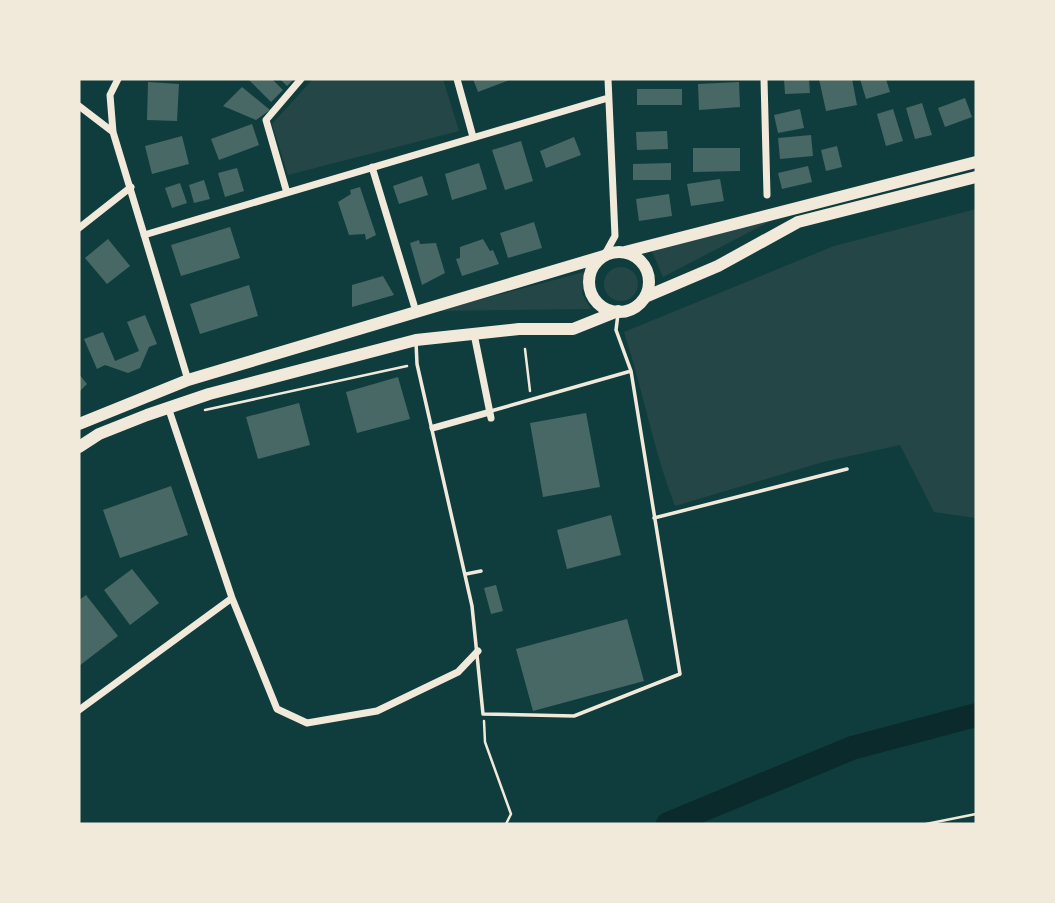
<svg xmlns="http://www.w3.org/2000/svg" width="1055" height="903" font-family="'DejaVu Sans',sans-serif">
<style>
.green{fill:#244646}
.lines{fill:none;stroke-linecap:round;stroke-linejoin:round}
.river{stroke:#0a2a2b;stroke-width:24}
.building{fill:#486865}
.path{stroke:#f1e9da;stroke-width:2.5}
.service{stroke:#f1e9da;stroke-width:3.5}
.minor{stroke:#f1e9da;stroke-width:7}
.primary{stroke:#f1e9da;stroke-width:12}
</style>
<rect width="100%" height="100%" fill="#0f3d3e"/>
<path class="green" d="M313,79h130l16,52 -171,44 -16,-51z
M976,209v309l-42,-6 -34,-67 -77,17 -148,44c-22,-57 -32,-116 -51,-174l210,-86z
M786,213l-123,64 -12,-28z
M604 284a17 17 0 1 1 34 0a17 17 0 1 1-34 0Z
M584,272l-2,22 9,15 -154,2z"/>
<g class="lines">
<path class="river" d="M668,824l184,-76 124,-33"/>
</g>
<path class="building" d="M248,79h24l11,11 -12,12z
M280,79h14l-7,7z
M473,79h39l-34,13z
M784,79h25l1,14 -25,1z
M819,79h33l5,26 -31,6z
M860,79h26l4,13 -24,7z
M148,82l31,2 -2,37 -30,-1z
M739,82l1,25 -41,3 -1,-26z
M242,87l28,23 -14,10 -33,-14z
M637,89h45v16h-45z
M965,98l7,19 -27,10 -7,-19z
M922,103l10,32 -17,4 -9,-31z
M800,109l4,19 -26,5 -4,-18z
M893,109l10,32 -17,5 -9,-32z
M252,124l7,21 -40,15 -8,-21z
M667,131l1,18 -31,1 -1,-18z
M811,135l2,21 -33,3 -2,-21z
M182,136l7,28 -37,10 -7,-28z
M574,137l7,18 -35,13 -6,-17z
M521,141l12,40 -28,9 -13,-40z
M837,146l5,21 -16,4 -5,-21z
M693,148h47v23l-47,1z
M479,163l8,26 -35,11 -7,-26z
M671,163v17h-38v-16z
M808,166l4,16 -30,7 -4,-16z
M237,168l7,23 -19,6 -7,-24z
M422,176l6,19 -29,9 -6,-18z
M720,179l4,22 -33,5 -4,-22z
M204,180l6,19 -16,4 -5,-18z
M180,183l7,20 -15,5 -7,-20z
M360,187l16,48 -10,5 -1,-6 -16,1 -11,-33 13,-8 -1,-4z
M669,194l3,22 -33,5 -3,-22z
M534,222l8,26 -34,10 -8,-25z
M230,227l10,31 -59,18 -10,-31z
M108,239l22,27 -23,18 -22,-26z
M483,239l7,12 3,-1 6,14 -37,12 -6,-17 4,-1v-11z
M419,240l1,4 16,-1 9,30 -23,12 -12,-42z
M383,276l11,19 -42,12v-22z
M249,285l9,31 -58,18 -10,-30z
M145,315l12,29 -8,3 -9,21 -12,5 -23,-8 -8,4 -13,-30 19,-7 12,29 24,-10 -12,-29z
M79,374l8,10 -8,8z
M398,377l12,42 -53,14 -11,-41z
M299,403l11,42 -52,14 -12,-42z
M586,413l14,74 -57,10 -13,-74z
M171,486l17,49 -68,23 -17,-48z
M611,515l10,40 -54,14 -10,-39z
M132,569l27,34 -29,22 -26,-35z
M496,585l7,26 -12,3 -7,-26z
M86,595l32,41 -39,30v-66z
M627,619l17,62 -111,30 -17,-62z"/>
<g class="lines">
<path class="path" d="M525,349l5,42
M205,410l202,-44
M484,721l1,21 26,72 -5,10
M926,824l50,-10"/>
<path class="service" d="M416,342l1,22 55,242 11,108 91,2 106,-42 -49,-303
M491,411l140,-40 -15,-41 2,-16
M654,518l193,-49
M466,574l15,-3"/>
<path class="minor" d="M118,79l-8,16 3,37 75,248
M457,79l16,58
M764,79l3,116
M79,106l34,26
M372,167l42,138
M287,193l-21,-73 35,-41
M79,228l52,-41
M144,235l464,-137
M604,256l11,-20 -7,-157
M474,334l17,84
M168,407l64,191
M433,428l57,-16
M79,710l153,-112 45,111 30,14 70,-12 81,-39 20,-21"/>
<path class="primary" d="M625,252l351,-90
M589 282a30 30 0 1 1 60 0a30 30 0 1 1-60 0Z
M645,297l73,-31 80,-44 178,-45
M79,424l109,-44 416,-124
M79,447l20,-13 48,-19 62,-21 207,-54 103,-11h54l45,-18"/>
</g>
<rect width="1055" height="903" fill="none" stroke="#f1e9da" stroke-width="161"/>
</svg>
